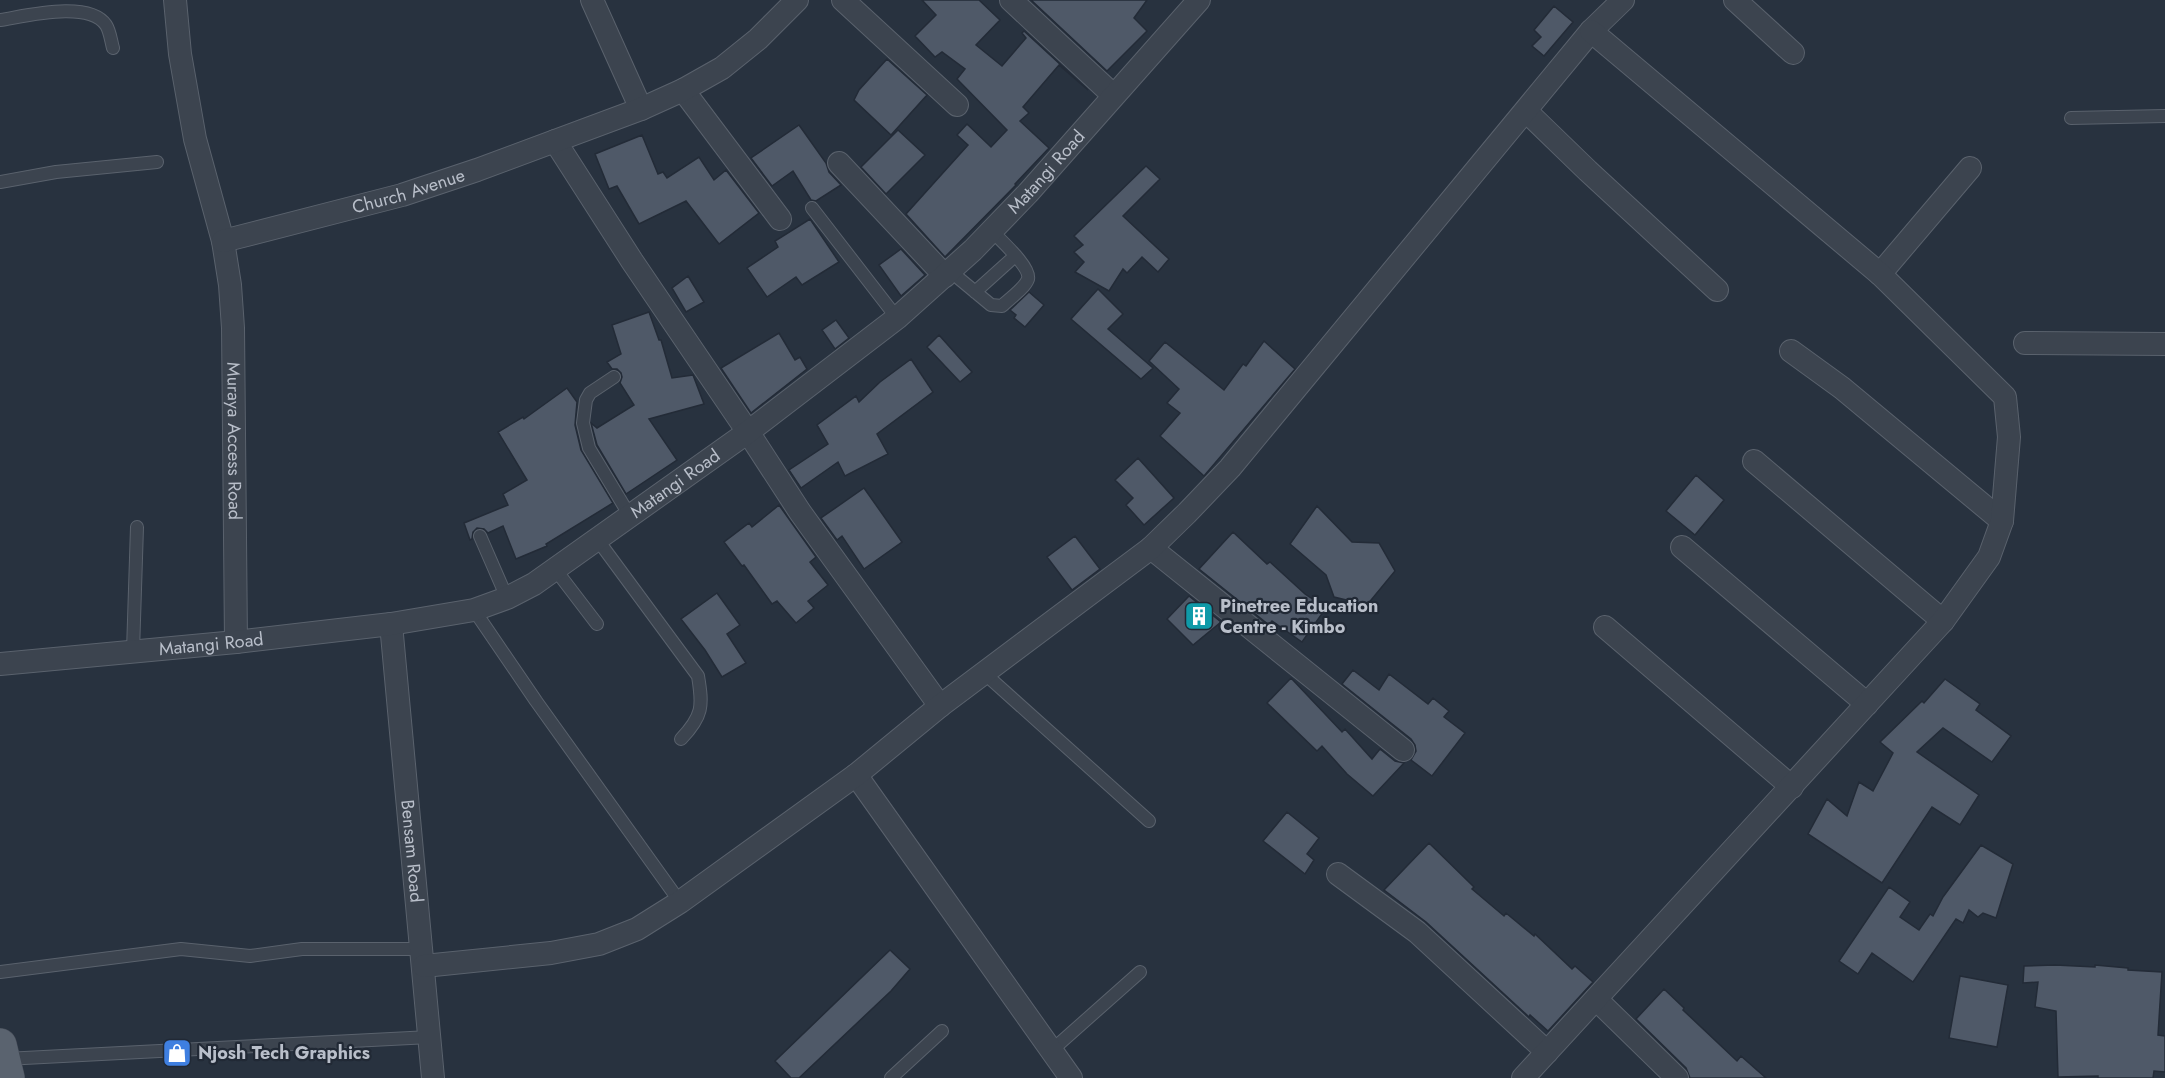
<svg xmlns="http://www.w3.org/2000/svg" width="2165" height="1078" font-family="Jost,sans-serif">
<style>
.building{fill:#4f5968;stroke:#232b37;stroke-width:1.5}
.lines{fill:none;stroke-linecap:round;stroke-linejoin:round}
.lane-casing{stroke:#5a626d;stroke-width:14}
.street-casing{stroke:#5a626d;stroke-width:24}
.primary-casing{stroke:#464d59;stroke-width:34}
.lane{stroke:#3c444f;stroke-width:12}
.street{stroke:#3c444f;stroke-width:22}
.primary{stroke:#5a636f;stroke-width:33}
.labels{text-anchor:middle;stroke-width:4.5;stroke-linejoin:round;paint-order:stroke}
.street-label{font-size:18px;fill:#b9bfca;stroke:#212935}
.poi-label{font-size:18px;font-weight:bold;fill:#b9bfca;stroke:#212935;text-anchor:start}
</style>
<rect width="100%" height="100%" fill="#28323f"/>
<path class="building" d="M922,0h57l21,20 -24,25 26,21 24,-28 -4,-5 2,-2 64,59 -29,-25 -36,42 6,6 -9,8 29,27 -34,36 1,1 -71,72 -39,-43 62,-69 -11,-10 10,-11 24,23 16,-17 -50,-51 8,-10 -23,-17 -7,5 -20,-21 21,-21z
M1031,0h116l-13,18 13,13 -40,40z
M1554,6l19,16 -29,34 -12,-10 9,-9 -7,-7z
M887,59l40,36 -36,40 -37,-35 5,-10z
M799,125l27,38 3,9 12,13 -25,16 -5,-1 -18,-29 -21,15 -21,-28z
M898,130l27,25 -39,39 -25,-27z
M642,135l16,39 5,-2 4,6 32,-21 15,23 12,-10 33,43 -40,31 -33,-43 -47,23 -22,-38 -8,3 -14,-35z
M1146,166l14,13 -37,37 46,43 -11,13 -16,-15 -15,16 -4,-4 -14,22 -34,-19 9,-10 -10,-10 9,-7 -9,-9z
M810,219l29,43 -37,23 -6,-8 -29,20 -20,-29 31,-21 -3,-6z
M901,249l24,26 -24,21 -22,-31z
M688,276l16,26 -18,10 -14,-24z
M1098,289l25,25 -15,15 45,39 -12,11 -70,-60z
M1029,292l15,13 -19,22 -11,-9 2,-3 -6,-5z
M649,312l10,28h2l11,38 21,-3 11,29 -55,15 28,41 -51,34 -29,-49 -6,-22 6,5 37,-23 -14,-22 2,-6 -1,-4 -4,-4h-5l-5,-7 14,-8 -9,-29z
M836,320l13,18 -14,11 -13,-19z
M779,333l16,27 5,-3 7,12 -56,44 -30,-45z
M939,335l33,37 -12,10 -33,-35z
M1264,341l31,28 -91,107 -44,-40 20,-23 -13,-10 12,-14 -30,-28 16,-19 59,48 19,-26 3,2z
M911,359l22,33 -56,42 11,20 -43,22 -7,-14 -37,26 -12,-18 39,-26 -11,-19 39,-29 3,6 21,-20z
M567,388l10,14 -2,23 6,25 32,53 -67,41 1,2 -31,13 -13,-33 -15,7 -4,-4 -7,-1 -4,4 -1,7 -2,1 -6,-17 44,-18 -5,-11 24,-14 -29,-48 25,-15 1,2z
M1138,458l36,40 -30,27 -18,-20 7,-7 -18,-18z
M1696,475l28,25 -29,35 -29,-24z
M864,488l38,54 -38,27 -22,-33 -5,4 -16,-22z
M779,505l37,52 -6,5 18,23 -20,16 6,7 -18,15 -19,-22 -5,3 -28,-39 -2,1 -18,-24 25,-19 3,4z
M1317,506l35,36 27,1 16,28 -28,34 -33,-8 -8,-22 -36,-31z
M1233,532l34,32 3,-2 35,32 21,14 -24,34 -30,-21 -3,4 -70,-56z
M1075,536l25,33 -28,21 -25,-33z
M717,593l23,32 -13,9 19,29 -24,14 -17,-27 -24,-31z
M1189,596l32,26 -28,23 -26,-26z
M1353,670l26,20 10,-16 39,30 5,-6 16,13 -5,6 21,16 -33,43 -21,-16 5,-9 -1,-6 -4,-6 -69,-55z
M1291,678l51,54 3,-3 27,30 8,-10 15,12 9,2 -31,33 -26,-22 -25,-28 -5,5 -50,-48z
M1945,679l35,25 -4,6 35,26 -19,26 -49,-34 -26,24 62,43 -19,30 -28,-18 -50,76 -74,-49 19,-35 20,17 12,-34 14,9 20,-38 -13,-11 42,-41 2,2z
M1287,812l32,26 -12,16 7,6 -9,14 -42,-33z
M1429,843l45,44 -2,2 32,27 2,-3 28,23 1,-2 37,35 3,-3 18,16 -45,49 -18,-16 -1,2 -103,-95 -42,-32z
M1981,845l32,19 -17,54 -13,-5 -5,4 -9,-7 -6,13 -7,-4 -43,63 -41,-29 -14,21 -19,-13 50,-74 21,15 -10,15 19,13 11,-16 3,2 10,-19z
M890,950l20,19 -19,22 -92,87h-8l-16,-17z
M2055,965l40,2v-2l33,3v2l34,2 -4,63 7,1v36l-11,-1 -1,7h-55v-2l-40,1 -2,-66 -21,-4 3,-25 -15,1 1,-17z
M1960,976l48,9 -11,62 -48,-9z
M1664,989l20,19 -1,2 54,51 4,-5 25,22h-76l-4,-10 -50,-49z"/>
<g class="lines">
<g class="lane-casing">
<path id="lane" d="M0,20c26,-4 89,-20 106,5 4,6 5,16 7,23
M2071,118l94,-2
M0,182l56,-10 101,-10
M812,208l85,110
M950,271l41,34 11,1c7,-7 23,-18 26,-27 3,-12 -28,-39 -36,-48
M975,292l40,-36
M614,377l-24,16 -4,7 -3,23 6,25 41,68
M480,536l27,62
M597,539l101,137c5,30 5,40 -17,63
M555,569l42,55
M474,610l62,91 144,201
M133,651l4,-124
M984,673l165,148
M0,972l181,-23 69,7 52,-7h120
M1051,1051l89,-79
M5,1059l425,-22
M891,1078l51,-47"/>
</g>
<g class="street-casing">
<g id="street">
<path id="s1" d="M175,0l5,54 15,85 28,102 7,44 3,43 3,314"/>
<path d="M592,0l49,109"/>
<path d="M843,0l114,105"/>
<path d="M1011,0l102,95"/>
<path d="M1735,0l58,53"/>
<path d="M683,90l97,129"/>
<path d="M1526,111l62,60 129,119"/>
<path d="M555,141l77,120 116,171 52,80 140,194"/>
<path d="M839,163l106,113"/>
<path id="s2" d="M223,241l179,-46 75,-25 164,-61 42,-19 39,-22 36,-29 39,-39"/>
<path d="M1880,274l90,-106"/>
<path d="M2025,343l140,1"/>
<path d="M1791,351l51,37 160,133"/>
<path d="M1754,461l189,160"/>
<path d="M1682,547l185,157"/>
<path d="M1151,548l252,202"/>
<path id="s3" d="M391,624l42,454"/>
<path d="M1605,627l187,160"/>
<path id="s4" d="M0,664l236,-22 155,-18 83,-14 33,-12 27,-14 214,-152 149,-114 76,-68 55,-57 171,-193"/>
<path d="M856,775l215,303"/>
<path d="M1338,874l79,58 130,120"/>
<path d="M424,966l127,-13 48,-9 38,-15 43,-27 176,-127 84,-69 211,-158 36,-35 43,-45 361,-437 32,-31"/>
<path d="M1596,999l81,79"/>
<path d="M1523,1078l420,-457 46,-64 13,-36 7,-84 -4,-40 -125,-123 -289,-243"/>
</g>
</g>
<g class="primary-casing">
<path id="primary" d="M0,1045l8,33"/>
</g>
<use href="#lane" class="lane"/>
<use href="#street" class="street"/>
<use href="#primary" class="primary"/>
</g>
<defs>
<g id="building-square" transform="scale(1.5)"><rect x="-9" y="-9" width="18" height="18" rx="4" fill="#0f9aa8" stroke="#212935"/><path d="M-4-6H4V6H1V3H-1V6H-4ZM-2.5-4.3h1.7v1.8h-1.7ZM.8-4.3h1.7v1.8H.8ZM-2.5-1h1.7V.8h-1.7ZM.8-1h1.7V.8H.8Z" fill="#fff"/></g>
<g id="shop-square" transform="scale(1.5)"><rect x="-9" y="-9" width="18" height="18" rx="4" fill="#3f7fe0" stroke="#212935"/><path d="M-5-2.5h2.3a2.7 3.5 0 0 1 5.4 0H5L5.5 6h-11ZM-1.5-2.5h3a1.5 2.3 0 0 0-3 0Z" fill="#fff"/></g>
</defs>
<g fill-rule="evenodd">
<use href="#building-square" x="1199" y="616"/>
<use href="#shop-square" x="177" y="1053"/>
</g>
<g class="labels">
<g class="street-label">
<text dy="6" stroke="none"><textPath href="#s4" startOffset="1202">Matangi Road</textPath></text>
<text dy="6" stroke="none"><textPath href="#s2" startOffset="192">Church Avenue</textPath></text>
<text dy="6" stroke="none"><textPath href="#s1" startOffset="447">Muraya Access Road</textPath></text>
<text dy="6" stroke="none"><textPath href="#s4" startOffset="716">Matangi Road</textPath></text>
<text dy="6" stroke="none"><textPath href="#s4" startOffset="212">Matangi Road</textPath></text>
<text dy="6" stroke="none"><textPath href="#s3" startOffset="228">Bensam Road</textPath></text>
</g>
<g class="poi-label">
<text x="1220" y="612">Pinetree Education<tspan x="1220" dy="21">Centre - Kimbo</tspan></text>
<text x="198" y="1059">Njosh Tech Graphics</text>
</g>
</g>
</svg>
